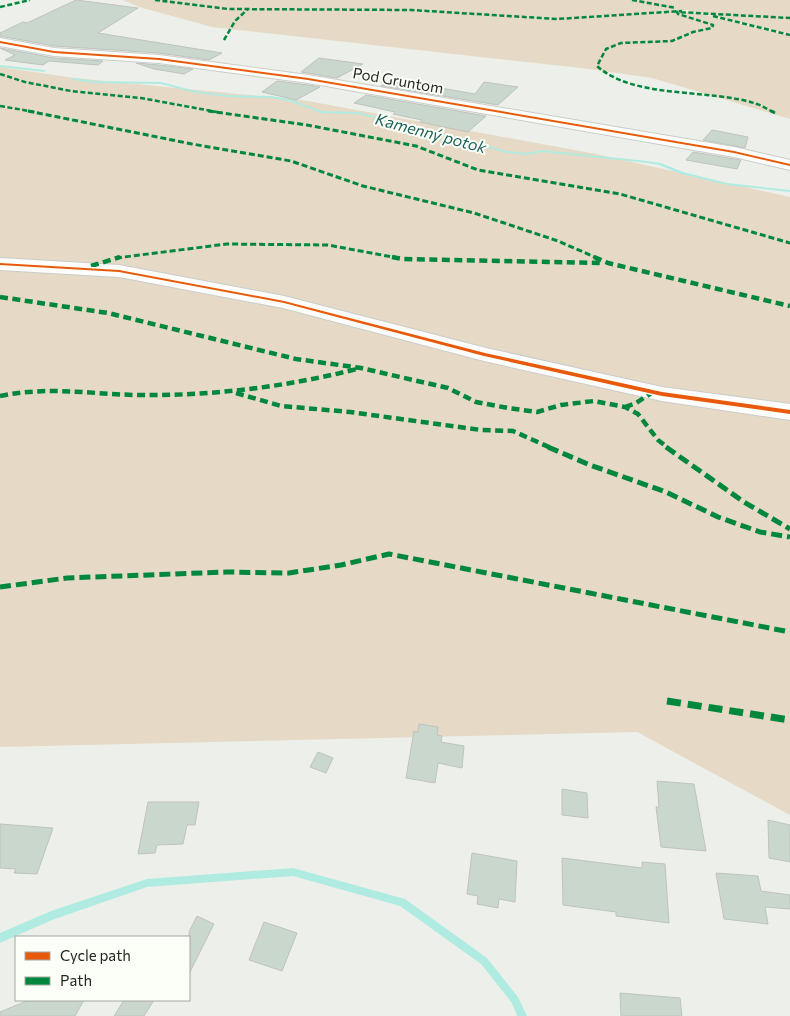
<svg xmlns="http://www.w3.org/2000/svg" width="790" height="1016" font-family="Commissioner,sans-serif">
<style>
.green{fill:#e6d9c5}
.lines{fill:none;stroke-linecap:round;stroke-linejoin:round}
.stream{fill:#b0ebe2;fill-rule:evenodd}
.building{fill:#cad7cd;stroke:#bfc2bf}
.minor-casing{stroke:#cacdc8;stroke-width:2}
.minor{fill:#fcfdfc;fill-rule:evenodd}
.quiet-far4{stroke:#00873e;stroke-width:2.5;stroke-dasharray:5 2.5;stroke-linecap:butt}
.quiet-far3{stroke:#00873e;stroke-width:3;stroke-dasharray:6 3;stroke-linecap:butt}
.quiet-far2{stroke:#00873e;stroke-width:4.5;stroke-dasharray:8 4.5;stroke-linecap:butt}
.quiet-far1{stroke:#00873e;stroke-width:5;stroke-dasharray:11 5;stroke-linecap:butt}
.quiet{stroke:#00873e;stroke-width:7;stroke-dasharray:14 7;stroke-linecap:butt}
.cycleway-casing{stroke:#fbfff7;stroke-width:3}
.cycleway{fill:#e8590c;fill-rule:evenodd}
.labels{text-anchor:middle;stroke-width:4;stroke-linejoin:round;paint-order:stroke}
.far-street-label{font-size:15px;fill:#232521;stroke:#fbfff7}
.far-water-label{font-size:16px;font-style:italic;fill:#1a5f58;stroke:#fbfff7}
</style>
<rect width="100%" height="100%" fill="#edf0ea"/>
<path class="green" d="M123,0h667v34l-89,-21 -14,-3 -11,1 21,2 93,23v83l-138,-41 -63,-9 -377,-42 -73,-20z
M0,67l75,11 233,23 288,53 194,43v618l-153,-83 -637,15z"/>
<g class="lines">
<path class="stream" d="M0,65l44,5 2,1 -2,1 -44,-5z
M73,78l21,3 67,1 35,9 32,4 43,1 19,3 31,12 37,1 149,39 20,2 15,-3 105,11 14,2 22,9 44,11 63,7v2l-63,-7 -46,-11 -22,-9 -12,-2 -105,-11 -15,3 -20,-2 -149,-39 -37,-1 -32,-12 -18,-3 -43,-1 -32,-4 -35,-9 -67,-1 -22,-3z
M293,868l112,31 82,59 31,39 9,19h-10l-5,-13 -31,-39 -81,-58 -107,-30 -146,11 -95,33 -52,23v-10l51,-22 96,-32z"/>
</g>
<path class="building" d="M76,0l62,8 -40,25 124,20 -13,7 -50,-7 -105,-7 -54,-10v-3l23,-11 4,1z
M0,48l54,10 49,3 -5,4 -49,-4 -6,4 -38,-5 10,-5z
M319,58l44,6 -26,14 -36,-6z
M136,63l23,2 34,4 -9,5 -30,-5z
M393,78l44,6 -2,3 40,7 9,-12 34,5 -20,18 -117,-19z
M277,81l31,4 12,2 -24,13 -34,-8z
M366,95l120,21 -18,16 -48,-10 2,-2 -29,-6 2,-2 -41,-9z
M712,130l36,7 -3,11 -42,-8z
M693,152l41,7 7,1 -4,9 -51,-9z
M419,724l19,3 -1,8 5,1 -1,6 23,4 -2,22 -24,-5 -3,20 -29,-5 8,-47 4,1z
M318,752l15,6 -7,15 -16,-6z
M657,781l37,3 12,67 -45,-4 -5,-40h3z
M562,789l25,4 1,25 -26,-3z
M148,802h51l-4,23h-8l-4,19 -26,1 -2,8 -17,1z
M768,820l22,5v37l-21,-4z
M0,824l53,4 -16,46 -23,-1 2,-4 -16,-1z
M472,853l45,8 -2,41 -16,-3 -1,9 -21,-4 1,-8 -11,-2z
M562,858l80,10v-6l23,2 4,59 -53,-7v-4l-53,-7z
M716,873l42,3 3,15 29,4v14l-25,-2 3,17 -44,-5z
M197,916l17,8 -25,50v-42z
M264,922l33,11 -15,38 -33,-11z
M620,993l60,5 2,18h-61z
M29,1000h55l-9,16h-75v-4z
M124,1000h30l-10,16h-30z"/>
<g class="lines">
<g class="minor-casing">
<path id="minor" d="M0,38l54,10 105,7 149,20 426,72 56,13v10l-56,-13 -426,-74 -149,-20 -105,-7 -54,-10z
M0,258l119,7 165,31 202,52 176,39 128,17v16l-128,-19 -178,-40 -201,-53 -164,-31 -119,-7z"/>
</g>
<use href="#minor" class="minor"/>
<path class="quiet-far4" d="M155,0l73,9 183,1 146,9 125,-8
M632,0l44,8
M0,7l30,-7
M713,16l77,19
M224,40l11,-19 13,-12
M0,74l25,8 46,9 70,7 76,14
M0,106l35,6
M774,112c-6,-2 -11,-6 -17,-8 -47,-16 -122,-4 -160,-38l9,-17 15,-6 51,-2 21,-9 19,-4 1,-3 -35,-11 -1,-2 113,6"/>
<path class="quiet-far3" d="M28,111l164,33 99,17 72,25 111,27 84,28 39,17
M208,111l99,14 109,21 62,24 142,24 170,49
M771,111l4,2
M116,258l111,-14 101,1 70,13"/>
<path class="quiet-far2" d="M392,257l11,2 200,4
M594,257l14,6 182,43
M91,266l29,-9
M0,297l108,16 188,46 65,9 87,20 28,14 32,6 29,4 24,-7 33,-4 31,6 13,7 20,26 10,8
M236,393l45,13 69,6 131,18 32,1 38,17
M0,396c50,-10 88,-2 137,-1 75,1 148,-8 220,-26
M625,407l11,-4 17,-11"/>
<path class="quiet-far1" d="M548,447l42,18 76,27 52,25 42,15 30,5
M666,447l78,55 46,27
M0,587l67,-9 160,-6 62,1 52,-8 48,-11 401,78"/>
<path class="quiet" d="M667,701l123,19"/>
<g class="cycleway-casing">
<path id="cycleway" d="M0,41l54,10 105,7 149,20 426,73 56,13v2l-56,-13 -426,-73 -149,-20 -105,-7 -54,-10z
M0,263l119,7 165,31 201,52 177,39 128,18v4l-128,-18 -178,-40 -200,-53 -165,-31 -119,-7z"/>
</g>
<use href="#cycleway" class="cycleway"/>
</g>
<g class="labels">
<g class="far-street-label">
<text transform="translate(398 81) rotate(10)" y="5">Pod Gruntom</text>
</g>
<g class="far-water-label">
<text transform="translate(431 133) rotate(15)" y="6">Kamenný potok</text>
</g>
</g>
<rect x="15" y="936" width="175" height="65" fill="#fbfff7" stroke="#a5a8a1"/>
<rect x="25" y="952" width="25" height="8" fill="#e8590c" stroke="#a5a8a1"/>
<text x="60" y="961" font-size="15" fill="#232521">Cycle path</text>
<rect x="25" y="977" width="25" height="8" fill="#00873e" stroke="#a5a8a1"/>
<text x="60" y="986" font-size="15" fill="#232521">Path</text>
</svg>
